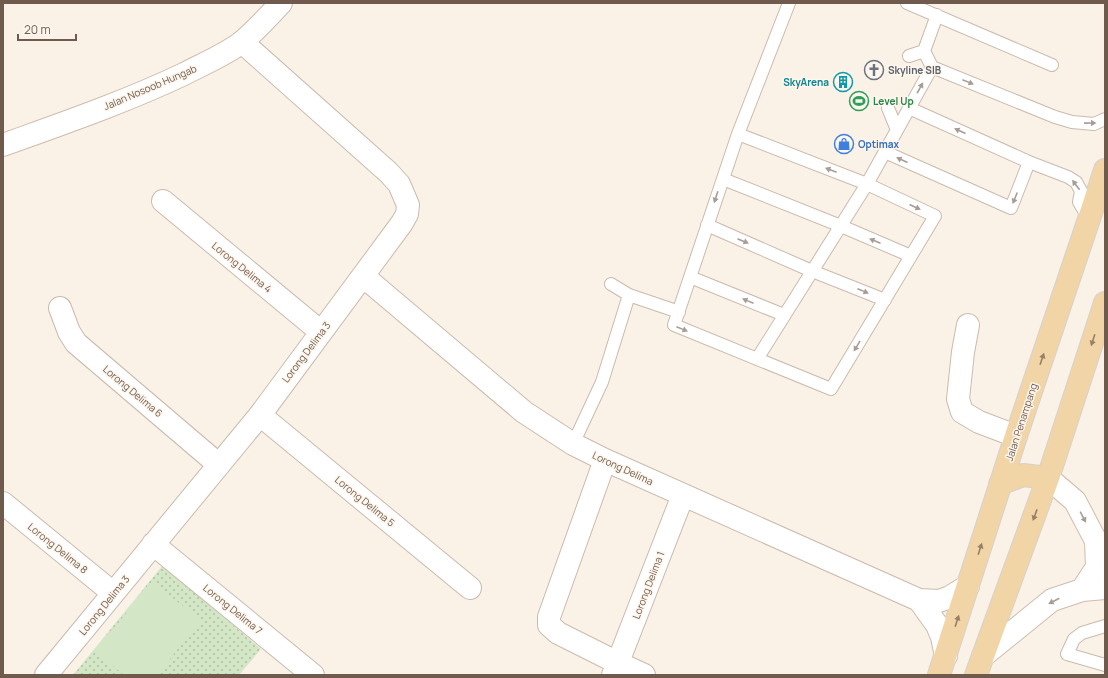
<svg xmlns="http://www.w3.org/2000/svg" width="1108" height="678" font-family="Manrope,sans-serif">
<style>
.grass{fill:url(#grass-dots)}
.garden{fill:#d3e6c6}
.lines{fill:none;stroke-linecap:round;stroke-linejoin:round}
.service-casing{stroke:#cabaae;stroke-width:14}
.minor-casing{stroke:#cabaae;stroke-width:24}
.secondary-casing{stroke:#cfbcae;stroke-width:24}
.primary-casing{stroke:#d7d1cd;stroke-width:24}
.service{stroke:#fff;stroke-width:12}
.minor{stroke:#fff;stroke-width:22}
.secondary{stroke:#fff;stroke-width:22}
.primary{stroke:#f1d5a6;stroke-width:22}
.oneway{fill:#a99c95}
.oneway2{fill:#977f68}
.labels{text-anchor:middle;stroke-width:3;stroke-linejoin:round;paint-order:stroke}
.worship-label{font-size:10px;font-weight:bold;fill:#5b616d;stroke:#fdf6ec;text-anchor:start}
.culture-label{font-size:10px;font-weight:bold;fill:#0d838f;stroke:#fdf6ec;text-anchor:end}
.street-label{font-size:10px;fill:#705a4e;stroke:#fdf6ec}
.leisure-label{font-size:10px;font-weight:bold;fill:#27864d;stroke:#fdf6ec;text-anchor:start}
.shop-label{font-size:10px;font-weight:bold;fill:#366cbe;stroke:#fdf6ec;text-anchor:start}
</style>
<defs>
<pattern id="grass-dots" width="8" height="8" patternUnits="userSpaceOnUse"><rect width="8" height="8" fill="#d3e6c6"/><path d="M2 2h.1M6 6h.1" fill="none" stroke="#b0bda3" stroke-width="1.8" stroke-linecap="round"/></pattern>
</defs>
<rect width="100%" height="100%" fill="#faf2e6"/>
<path class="grass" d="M163,565l98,84 -22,26h-166z"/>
<path class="garden" d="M152,582l49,38 -44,55h-33l-29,-24z"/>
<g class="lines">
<g class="service-casing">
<path id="service" d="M907,3l145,62
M937,15l-13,36 8,16 123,50 17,5 22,2 11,-5
M909,56l15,-5
M888,108l9,22
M909,108l120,54 39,15 8,5 5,9 -2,11 10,17
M738,134l129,50 68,32 -104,173 -157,-64 64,-191 51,-131
M885,152l126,56 18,-46
M723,179l118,47 70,30
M707,225l105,46 73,29
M690,277l94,38
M629,295l50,17
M757,359l110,-175 65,-117
M573,444l29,-62 27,-87 -18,-11
M1105,626l-23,7 -8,6 -7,15 38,11"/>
</g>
<g class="minor-casing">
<path id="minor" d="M163,201l158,131
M363,276l161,136 49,32 32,16 314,140 20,1 11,-4 18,-11
M60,308l9,24 7,11 143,122
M968,325l-5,27 -5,47 4,13 17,10 37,14
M260,415l210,173
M605,460l-56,157v8l9,8 60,30 26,12
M3,503l110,90
M153,544l160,131
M919,600l18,25 5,12 4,19
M46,675l214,-260 142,-192 5,-9 1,-9 -9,-21 -11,-12 -146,-130
M613,675l70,-180"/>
</g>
<g class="secondary-casing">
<path id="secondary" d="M3,145c61,-22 122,-43 181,-71 19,-10 41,-19 58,-32 14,-12 27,-26 39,-39
M1048,478l27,23 21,40 9,5
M1082,590l15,-23 -1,-26
M983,656l69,-56 30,-10 23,-2"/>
</g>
<g class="primary-casing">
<path id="primary" d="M1000,484l23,-9 25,3
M939,675l77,-239 73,-217 16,-49
M976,675l72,-197 57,-175"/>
</g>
<use href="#service" class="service"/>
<use href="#minor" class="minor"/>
<use href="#secondary" class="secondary"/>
<use href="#primary" class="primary"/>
</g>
<defs><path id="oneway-solid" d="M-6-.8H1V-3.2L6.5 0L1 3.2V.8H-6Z"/></defs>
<g class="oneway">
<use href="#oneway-solid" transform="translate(968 82) rotate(22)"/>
<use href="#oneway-solid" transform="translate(920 88) rotate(-61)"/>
<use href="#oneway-solid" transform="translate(1090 123) rotate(-1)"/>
<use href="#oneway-solid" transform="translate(960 131) rotate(-156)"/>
<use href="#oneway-solid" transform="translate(902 160) rotate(-156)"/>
<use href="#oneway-solid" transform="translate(831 170) rotate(-159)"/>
<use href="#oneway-solid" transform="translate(1076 185) rotate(-127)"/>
<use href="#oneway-solid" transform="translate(716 197) rotate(108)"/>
<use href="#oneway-solid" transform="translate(1015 198) rotate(112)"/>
<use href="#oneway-solid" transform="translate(915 207) rotate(25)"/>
<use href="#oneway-solid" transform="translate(743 241) rotate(23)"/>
<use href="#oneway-solid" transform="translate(875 241) rotate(-157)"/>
<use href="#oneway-solid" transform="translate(863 291) rotate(22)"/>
<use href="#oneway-solid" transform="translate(748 301) rotate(-158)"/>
<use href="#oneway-solid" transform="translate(682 329) rotate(22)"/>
<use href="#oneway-solid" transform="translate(857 346) rotate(121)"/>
<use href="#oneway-solid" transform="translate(1083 517) rotate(62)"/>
<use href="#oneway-solid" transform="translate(1054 601) rotate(153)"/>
</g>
<g class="oneway2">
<use href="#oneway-solid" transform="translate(1093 340) rotate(108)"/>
<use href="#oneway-solid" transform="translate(1042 359) rotate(-71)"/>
<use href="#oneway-solid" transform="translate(1035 515) rotate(110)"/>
<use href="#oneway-solid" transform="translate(980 549) rotate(-72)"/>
<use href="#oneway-solid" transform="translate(957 621) rotate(-72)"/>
</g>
<defs>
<g id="church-ring" transform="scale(1)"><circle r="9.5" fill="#fdf6ec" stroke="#6b7280" stroke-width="1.5"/><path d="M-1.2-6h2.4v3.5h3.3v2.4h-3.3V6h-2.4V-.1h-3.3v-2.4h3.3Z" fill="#6b7280"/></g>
<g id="building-ring" transform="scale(1)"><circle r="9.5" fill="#fdf6ec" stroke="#0f9aa8" stroke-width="1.5"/><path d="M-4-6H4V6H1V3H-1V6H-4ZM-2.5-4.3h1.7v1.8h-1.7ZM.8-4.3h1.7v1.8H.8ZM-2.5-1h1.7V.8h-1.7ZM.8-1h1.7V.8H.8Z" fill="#0f9aa8"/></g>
<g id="stadium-ring" transform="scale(1)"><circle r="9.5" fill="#fdf6ec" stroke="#2e9e5b" stroke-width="1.5"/><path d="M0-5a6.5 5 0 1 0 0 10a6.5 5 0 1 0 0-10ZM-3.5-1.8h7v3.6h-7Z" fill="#2e9e5b"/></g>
<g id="shop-ring" transform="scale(1)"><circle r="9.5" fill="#fdf6ec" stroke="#3f7fe0" stroke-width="1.5"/><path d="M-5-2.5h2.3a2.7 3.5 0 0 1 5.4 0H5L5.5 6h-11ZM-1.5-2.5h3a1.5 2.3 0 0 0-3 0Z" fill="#3f7fe0"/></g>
</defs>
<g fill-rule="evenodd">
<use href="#church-ring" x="874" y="70"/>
<use href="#building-ring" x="843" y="82"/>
<use href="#stadium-ring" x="859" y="101"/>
<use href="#shop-ring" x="844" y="144"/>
</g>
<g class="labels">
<g class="worship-label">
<text x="888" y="74">Skyline SIB</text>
</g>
<g class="culture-label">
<text x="829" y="86">SkyArena</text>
</g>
<g class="street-label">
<text transform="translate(150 87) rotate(-23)" y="4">Jalan Nosoob Hungab</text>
<text transform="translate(242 267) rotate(39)" y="4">Lorong Delima 4</text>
<text transform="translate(306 352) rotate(-53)" y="4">Lorong Delima 3</text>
<text transform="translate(133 391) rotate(40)" y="4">Lorong Delima 6</text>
<text transform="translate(1021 422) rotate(-72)" y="4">Jalan Penampang</text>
<text transform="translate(623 468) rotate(25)" y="4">Lorong Delima</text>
<text transform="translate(365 501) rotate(39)" y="4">Lorong Delima 5</text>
<text transform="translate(58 548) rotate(39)" y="4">Lorong Delima 8</text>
<text transform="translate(648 585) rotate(-69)" y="4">Lorong Delima 1</text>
<text transform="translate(104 605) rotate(-51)" y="4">Lorong Delima 3</text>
<text transform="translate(233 609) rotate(39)" y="4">Lorong Delima 7</text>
</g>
<g class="leisure-label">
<text x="873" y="105">Level Up</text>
</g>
<g class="shop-label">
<text x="858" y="148">Optimax</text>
</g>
</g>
<rect width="1108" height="678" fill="none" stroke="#705a4e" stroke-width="8"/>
<path d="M18 34v6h58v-6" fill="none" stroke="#705a4e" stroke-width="2"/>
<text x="24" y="34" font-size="12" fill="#705a4e" stroke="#fdf6ec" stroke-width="3" paint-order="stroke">20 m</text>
</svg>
